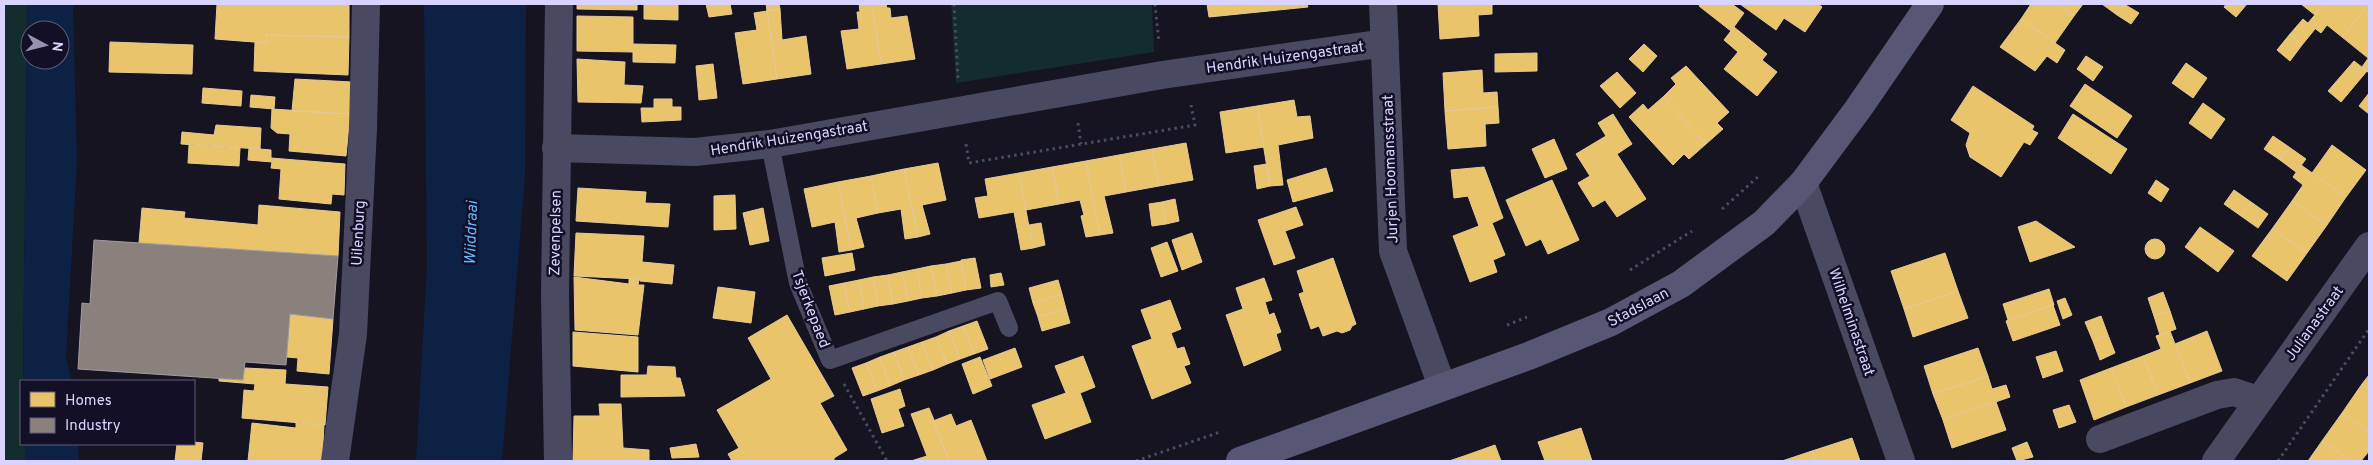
<svg xmlns="http://www.w3.org/2000/svg" width="2373" height="465" font-family="Overpass,sans-serif">
<style>
.green{fill:#132c2d}
.water{fill:#0d2144;fill-rule:evenodd}
.homes{fill:#e9c46a;stroke:#e4c997}
.industry{fill:#8a817c;stroke:#a29aa3}
.lines{fill:none;stroke-linecap:round;stroke-linejoin:round}
.path{stroke:#44505f;stroke-width:3;stroke-dasharray:2.5 4;stroke-linecap:butt}
.lane{stroke:#4a4962;stroke-width:18}
.street{stroke:#4a4962;stroke-width:28}
.secondary{stroke:#575674;stroke-width:28}
.labels{text-anchor:middle;stroke-width:5;stroke-linejoin:round;paint-order:stroke}
.street-label{font-size:15px;fill:#d9d4ff;stroke:#130f26}
.water-label{font-size:16px;font-style:italic;fill:#62b6ff;stroke:#130f26}
</style>
<rect width="100%" height="100%" fill="#161421"/>
<path class="green" d="M4,4h23l-4,377h-2v63h4v17h-21z
M951,4h201l2,48 -198,31z"/>
<path class="water" d="M27,4h46l4,157 -11,196 6,24h-49zM30,30h30v30h-30z
M424,4h102l-1,172 -23,285h-86l11,-196z
M25,444h53l1,17h-54z"/>
<path class="homes" d="M217,4h132v33l-83,-2 1,8 -52,-4z
M577,4h60v6l-60,-1z
M644,4h34v16l-34,-1z
M706,4h24l2,10 -23,3z
M766,4h13l1,5 -13,2z
M859,4h13l9,60 -34,5 -6,-38 18,-2 -2,-17h3z
M872,4h14l1,4h3l1,10 16,-2 8,43 -34,5z
M1207,4h100l1,3 -99,10z
M1438,4h54v10l-14,1 1,21 -39,3z
M1700,4h32l12,9 -13,18 -32,-25z
M1740,4h78l4,3 -17,25 -21,-14 -8,12z
M2031,4h26l17,12 -19,27 -34,-24z
M2057,4h26l-9,12z
M2102,4h22l-7,11z
M2124,4l15,9 -8,11 -14,-9z
M2226,4h21l-11,13 -12,-10z
M2301,4h23l-9,11z
M2324,4h45l-27,33 -15,-12 -6,8 -13,-10z
M2369,4v53l-1,1 -26,-21z
M780,9l2,31 24,-4 5,38 -34,5 -10,-68z
M767,11l10,68 -34,5 -8,-51 22,-3 -3,-17z
M577,16l56,1v27l43,1 -1,18 -42,-1v-10l-56,-1z
M2021,19l44,31 -8,13 -10,-7 -12,15 -35,-24z
M2303,19l12,10 -13,16 -12,-11z
M1734,27l33,27 -5,6 15,12 -20,24 -33,-27 14,-17 -14,-12z
M2290,34l12,11 -12,16 -13,-11z
M266,35l83,2 -1,38 -94,-4 1,-29 12,1z
M110,42l83,3 -1,29 -83,-2z
M1644,44l13,12 -14,16 -14,-13z
M1537,53v18l-42,1v-18z
M2086,56l17,11 -10,14 -16,-12z
M2369,57v16l-7,-6z
M577,59l48,3 -1,23 19,1 -2,17 -63,-1z
M2354,61l13,10 -26,31 -13,-11z
M2186,63l21,15 -14,20 -21,-15z
M713,64l4,34 -18,2 -3,-34z
M1686,66l43,46 -12,11 6,6 -17,15 -43,-47 13,-13 -5,-6z
M1482,70l1,23 14,-1 1,15 -53,4 -2,-38z
M1617,72l19,21 -16,15 -20,-22z
M295,79l57,3 -2,32 -58,-3z
M2085,84l47,32 -15,22 -47,-32z
M1973,86l61,40 -2,4 6,3 -8,12 -6,-3 -23,35 -31,-20 -4,-12 4,-12 -19,-13z
M203,88l39,3 -1,15 -39,-3z
M2369,93v21l-10,-8z
M251,95l24,2 -1,12 -24,-2z
M1663,97l43,47 -17,15 -5,-5 -11,11 -44,-48 14,-13 5,6z
M654,99h18v8h9v13l-39,2 -1,-14h13z
M1294,100l3,17 13,-1 3,22 -35,7 5,40 -13,1 -13,-80z
M2203,103l22,16 -14,20 -22,-16z
M1257,106l7,41 -38,6 -6,-41z
M1498,107l1,16 -14,1 1,22 -38,3 -3,-38z
M272,109l78,5 -4,42 -57,-5 1,-17 -13,-1 -6,-5z
M1613,114l19,30 -15,10 29,45 -29,18 -12,-17 -12,7 -15,-24 12,-7 -14,-22 30,-18 -8,-13z
M2073,114l54,35 -16,25 -53,-36z
M216,125l45,3 -1,21 -79,-5 1,-12 32,3z
M2273,136l16,11 -9,13 -16,-11z
M1554,139l13,30 -22,9 -13,-29z
M1186,143l7,37 -34,6 -7,-37z
M189,145l51,3 -1,18 -51,-3z
M2332,145l34,25 -20,27 -34,-24z
M2289,147l17,12 -10,13 -16,-12z
M249,148l22,2v8l74,6 -1,31 -12,-1 -1,10 -52,-5 2,-30 -10,-1 1,-6 -24,-2z
M1152,149l7,37 -33,6 -7,-37z
M1119,155l7,37 -22,4 9,37 -13,2 -14,-74z
M1086,161l14,74 -14,2 -5,-21 3,-1 -4,-15 -21,4 -7,-37z
M938,163l8,37 -24,5 8,29 -12,3 -14,-68z
M1267,164l3,22 -13,3 -3,-23z
M2301,165l45,32 -19,28 -35,-24 11,-16 -10,-8z
M1052,167l7,37 -33,6 -7,-37z
M1484,167l19,51 -11,5 13,32 -12,5 4,12 -27,10 -17,-46 26,-10 -11,-30 -14,2 -3,-28z
M1326,168l7,23 -40,11 -6,-22z
M904,169l14,68 -13,2 -4,-30 -23,4 -7,-37z
M1019,173l14,75 -12,2 -7,-38 -35,6 -4,-20 13,-2 -3,-17z
M871,176l7,37 -22,5 8,29 -13,3 -13,-68z
M1552,180l27,60 -31,14 -7,-15 -15,7 -20,-46z
M2156,180l13,9 -8,13 -13,-9z
M838,182l13,68 -12,2 -4,-30 -23,5 -8,-38z
M578,188l68,4 -1,11 25,1 -2,23 -92,-6z
M2234,190l17,12 -10,14 -17,-12z
M735,195l1,34 -22,1v-34z
M1175,199l4,22 -13,3 -4,-22z
M2292,201l35,24 -20,28 -35,-24z
M1162,202l4,22 -14,2 -3,-22z
M2251,202l17,12 -10,14 -17,-12z
M259,205l81,7 -2,44 -199,-13 3,-35 43,4 -1,6 74,7z
M1296,207l7,18 -18,6 10,27 -21,7 -16,-45z
M763,208l6,33 -19,4 -7,-32z
M2036,221l39,26 -45,15 -12,-35z
M1041,223l4,22 -12,3 -4,-23z
M2200,227l34,24 -16,21 -33,-25z
M2272,229l35,24 -20,28 -35,-25z
M576,233l68,3 -2,26 32,3 -2,19 -32,-3 -1,-2 -65,-3z
M1192,233l10,29 -20,8 -10,-30z
M2145 249a10 10 0 1 1 20 0a10 10 0 1 1-20 0Z
M1167,242l11,29 -17,6 -10,-29z
M852,253l3,17 -30,6 -3,-18z
M1945,253l13,38 -54,18 -13,-38z
M975,258l6,30 -15,2 -5,-30z
M1333,258l23,66 -4,2 -2,4 -8,3 -5,-2 -14,5 -4,-10 -8,3 -12,-35 5,-2 -7,-21z
M961,261l5,29 -14,3 -6,-29z
M946,264l6,29 -15,3 -6,-30z
M931,266l6,30 -15,2 -5,-29z
M917,269l5,29 -14,3 -6,-29z
M902,272l6,29 -15,3 -5,-29z
M1001,273l3,12 -13,2 -1,-12z
M888,275l5,29 -15,2 -5,-29z
M574,277l55,7v-6l10,1 -1,6h6l-6,50 -63,-5z
M873,277l5,29 -14,3 -5,-29z
M1264,278l8,22 -7,2 4,13 5,-2 7,19 -5,2 5,16 -37,16 -18,-51 17,-6 -7,-21z
M859,280l5,29 -14,3 -6,-29z
M1058,280l4,14 -29,9 -4,-15z
M844,283l6,29 -15,3 -6,-29z
M718,287l37,5 -4,31 -38,-5z
M2049,289l5,16 -46,15 -5,-16z
M1958,291l10,27 -55,19 -9,-28z
M2163,292l7,19 -16,5 -6,-18z
M1062,294l4,15 -28,8 -5,-14z
M2065,298l7,17 -9,4 -6,-18z
M1170,300l11,29 -10,4 6,16 7,-2 6,17 -6,2 7,17 -39,16 -20,-53 20,-7 -11,-29z
M2053,305l7,20 -47,16 -7,-20z
M1066,309l4,14 -28,8 -4,-14z
M2170,311l6,18 -16,6 -6,-19z
M290,314l43,5 -4,55 -32,-3 1,-13 -11,-1z
M787,315l47,81 -14,7 27,47 -13,8v3h-102l-4,-7 11,-6 -22,-38 54,-31 -23,-41z
M2101,316l7,19 -15,6 -8,-19z
M977,321l11,28 -14,5 -11,-28z
M963,326l11,28 -14,5 -11,-28z
M949,331l11,28 -13,5 -11,-27z
M2170,331l20,52 -32,12 -15,-39 18,-7 -5,-13z
M2207,331l15,40 -32,12 -15,-39z
M573,332l65,5v35l-65,-6z
M2108,335l7,18 -15,7 -7,-19z
M936,337l11,27 -14,6 -11,-28z
M922,342l11,28 -14,5 -11,-28z
M908,347l11,28 -15,5 -10,-28z
M1015,348l7,19 -32,12 -7,-19z
M1978,348l10,28 -55,18 -9,-28z
M2056,351l7,20 -20,7 -7,-21z
M894,352l10,28 -14,6 -10,-29z
M1083,356l12,31 -15,6 11,29 -46,17 -13,-34 34,-12 -11,-27z
M2143,356l15,39 -32,12 -15,-39z
M880,357l10,29 -13,5 -11,-28z
M980,357l12,29 -19,8 -11,-30z
M866,363l11,28 -14,5 -11,-28z
M648,366l27,1 1,11h4l5,18 -64,1v-22h26z
M245,368l41,2 -1,14 43,3 -3,38 -83,-7 2,-28 10,1 1,-7 -36,-3v-2l24,1z
M2111,368l15,39 -32,13 -14,-40z
M2369,375v14l-7,-5z
M1988,376l4,13 14,-4 4,12 -67,23 -10,-26z
M2362,384l7,5v43l-27,-19z
M900,389l5,17 -7,3 6,17 -22,7 -11,-34z
M1996,402l10,28 -54,18 -9,-28z
M599,404h22l2,44 26,2v11h-76l1,-45h26z
M2069,405l7,17 -17,6 -6,-18z
M929,408l5,12 15,41h-38l16,-5 -16,-42z
M2342,413l27,19v19l-8,10h-10l-29,-20z
M951,414l5,12 15,-6 16,41h-38l-16,-40z
M252,423l44,5v-5l28,2 -2,36h-74z
M1581,428l11,33h-47l-7,-19z
M1852,438l8,23h-44l-4,-10z
M2322,441l29,20h-43z
M194,442l9,1 -2,18h-26l2,-17h17z
M2027,442l6,15 -16,4 -5,-13z
M696,444l3,13 -27,1 -2,-10z
M1495,445l6,16h-35l-2,-5z
M1812,451l4,10h-34z
M1464,456l2,5h-17z"/>
<path class="industry" d="M94,240l244,16 -5,63 -43,-5 -4,51 -41,-3 -2,18 -165,-11 4,-66 8,1z"/>
<g class="lines">
<path class="path" d="M954,4l4,74
M1155,4l4,39
M1078,123l3,21
M966,144l3,19 226,-38 -4,-20
M1722,209l38,-34
M1630,270l62,-39
M1507,325l20,-8
M844,384l43,77
M1136,461l84,-29
M2278,461l91,-132"/>
<path class="lane" d="M770,144l28,139 32,77 168,-59 11,27"/>
<path class="street" d="M1383,4l10,247 49,135
M556,148l139,4 75,-8 392,-69 223,-32
M1803,183l98,278
M2100,439l117,-44 17,-3 24,8
M335,461l18,-127 10,-206 3,-124
M558,461l-3,-167 4,-290
M2216,461l153,-215"/>
<path class="secondary" d="M1240,461l291,-106 80,-33 70,-38 83,-61 39,-40 55,-74 72,-105"/>
</g>
<g class="labels">
<g class="street-label">
<text transform="translate(1285 57) rotate(-8)" y="5">Hendrik Huizengastraat</text>
<text transform="translate(789 138) rotate(-9)" y="5">Hendrik Huizengastraat</text>
<text transform="translate(1390 169) rotate(-92)" y="5">Jurjen Hoomansstraat</text>
<text transform="translate(358 233) rotate(-87)" y="5">Uilenburg</text>
<text transform="translate(555 233) rotate(-89)" y="5">Zevenpelsen</text>
<text transform="translate(1638 307) rotate(-28)" y="5">Stadslaan</text>
<text transform="translate(811 309) rotate(69)" y="5">Tsjerkepaed</text>
<text transform="translate(1852 322) rotate(71)" y="5">Wilhelminastraat</text>
<text transform="translate(2314 323) rotate(-54)" y="5">Julianastraat</text>
</g>
<g class="water-label">
<text transform="translate(470 233) rotate(-88)" y="6">Wiiddraai</text>
</g>
</g>
<rect width="2373" height="465" fill="none" stroke="#d9d4ff" stroke-width="10"/>
<rect x="20" y="380" width="175" height="65" fill="#130f26" stroke="#625e7d"/>
<rect x="30" y="392" width="25" height="15" fill="#e9c46a" stroke="#625e7d"/>
<text x="65" y="405" font-size="15" fill="#d9d4ff">Homes</text>
<rect x="30" y="418" width="25" height="15" fill="#8a817c" stroke="#625e7d"/>
<text x="65" y="430" font-size="15" fill="#d9d4ff">Industry</text>
<g transform="translate(45 45) rotate(97)"><circle r="24" fill="#130f26" stroke="#625e7d"/>
<path d="M0-4L9 19L0 12L-9 19Z" fill="#9591b1"/>
<text y="-8" font-size="14" font-weight="bold" text-anchor="middle" fill="#d9d4ff">N</text>
</g>
</svg>
